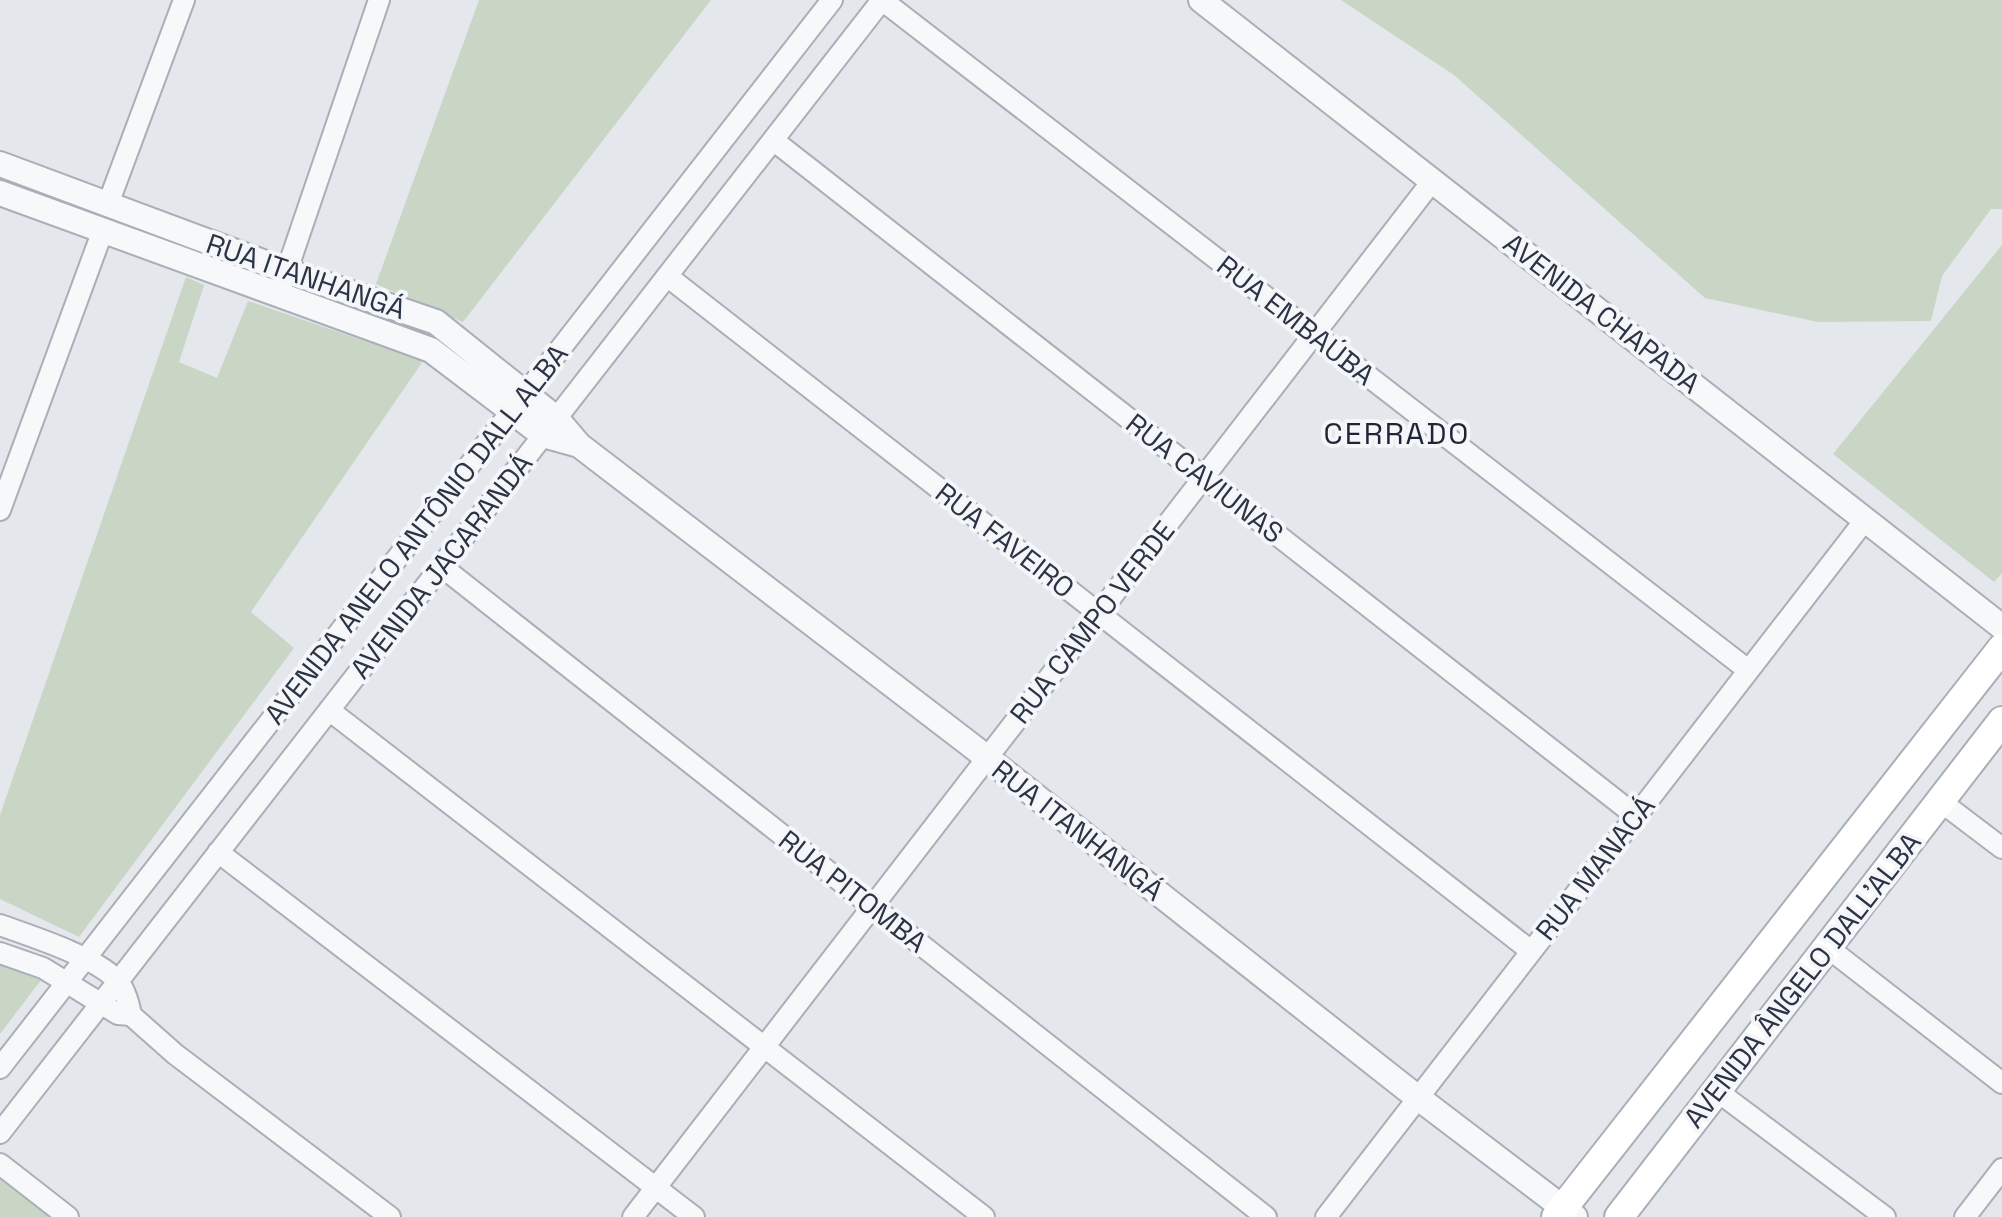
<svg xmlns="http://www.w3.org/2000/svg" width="2002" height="1217" font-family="'Space Grotesk',sans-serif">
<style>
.green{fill:#c9d6c5}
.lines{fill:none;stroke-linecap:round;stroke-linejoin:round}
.minor-casing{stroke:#a9aeb7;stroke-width:24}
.tertiary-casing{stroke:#a9aeb7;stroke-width:28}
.secondary-casing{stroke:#a9aeb7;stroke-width:32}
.minor{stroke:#f7f8fa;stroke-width:20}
.tertiary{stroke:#f7f8fa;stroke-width:24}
.secondary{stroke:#fff;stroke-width:28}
.labels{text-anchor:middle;stroke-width:8;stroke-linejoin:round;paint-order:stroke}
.street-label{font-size:28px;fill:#2b3445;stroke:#f4f6f9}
.neighbourhood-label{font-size:30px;letter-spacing:2px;fill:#1d2536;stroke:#f4f6f9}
</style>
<rect width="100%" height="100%" fill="#e4e7ec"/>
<path class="green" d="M479,0h232l-248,322 -87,-38z
M1341,0h661v209h-11l-49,67 -11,45 -113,1 -113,-24 -251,-223z
M2002,245v328l-8,9 -161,-128z
M186,277l18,8 -25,77 38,16 31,-77 175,60 -172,251 43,36 -215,289 -79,-38v-84z
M0,964l41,16 -41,54z
M0,1179l49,38h-49z"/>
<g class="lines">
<g class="minor-casing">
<path id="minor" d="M773,140l863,676
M108,204l76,-204
M667,276l864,675
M282,285l97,-285
M0,510l103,-280
M441,566l825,651
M329,710l655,507
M1940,801l62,47
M218,852l476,365
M0,925c33,12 91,30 116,54 8,8 13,25 15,36
M1827,947l175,136
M0,953l43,15 75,46 13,1
M131,1015l44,39 215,163
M0,1068l832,-1068
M1717,1091l168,126
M0,1133l882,-1133 866,670
M0,1164l68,53
M633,1217l800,-1037
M1326,1217l539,-697
M1965,1217l37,-48"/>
</g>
<g class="tertiary-casing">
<path id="tertiary" d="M1201,0l801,627
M0,164l287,107 149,51 121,97 22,26 393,301 432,341 171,130
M0,193l431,157 112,85 36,10"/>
</g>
<g class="secondary-casing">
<path id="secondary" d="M1556,1217l446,-569
M1619,1217l383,-496"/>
</g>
<use href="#minor" class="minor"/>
<use href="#tertiary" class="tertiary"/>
<use href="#secondary" class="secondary"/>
</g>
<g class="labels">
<g class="street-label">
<text transform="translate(306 276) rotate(19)" y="10">RUA ITANHANGÁ</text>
<text transform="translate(1602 313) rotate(38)" y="10">AVENIDA CHAPADA</text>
<text transform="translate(1296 320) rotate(38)" y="10">RUA EMBAÚBA</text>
<text transform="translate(1205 478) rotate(38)" y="10">RUA CAVIUNAS</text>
<text transform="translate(416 534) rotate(-52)" y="10">AVENIDA ANELO ANTÔNIO DALL ALBA</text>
<text transform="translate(1005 540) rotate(38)" y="10">RUA FAVEIRO</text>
<text transform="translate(441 566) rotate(-52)" y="10">AVENIDA JACARANDÁ</text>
<text transform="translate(1092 622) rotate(-52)" y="10">RUA CAMPO VERDE</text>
<text transform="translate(1078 830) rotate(38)" y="10">RUA ITANHANGÁ</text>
<text transform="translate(1595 868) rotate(-52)" y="10">RUA MANACÁ</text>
<text transform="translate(853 891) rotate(38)" y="10">RUA PITOMBA</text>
<text transform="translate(1802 980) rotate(-52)" y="10">AVENIDA ÂNGELO DALL'ALBA</text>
</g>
<g class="neighbourhood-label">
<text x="1397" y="444">CERRADO</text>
</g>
</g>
</svg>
